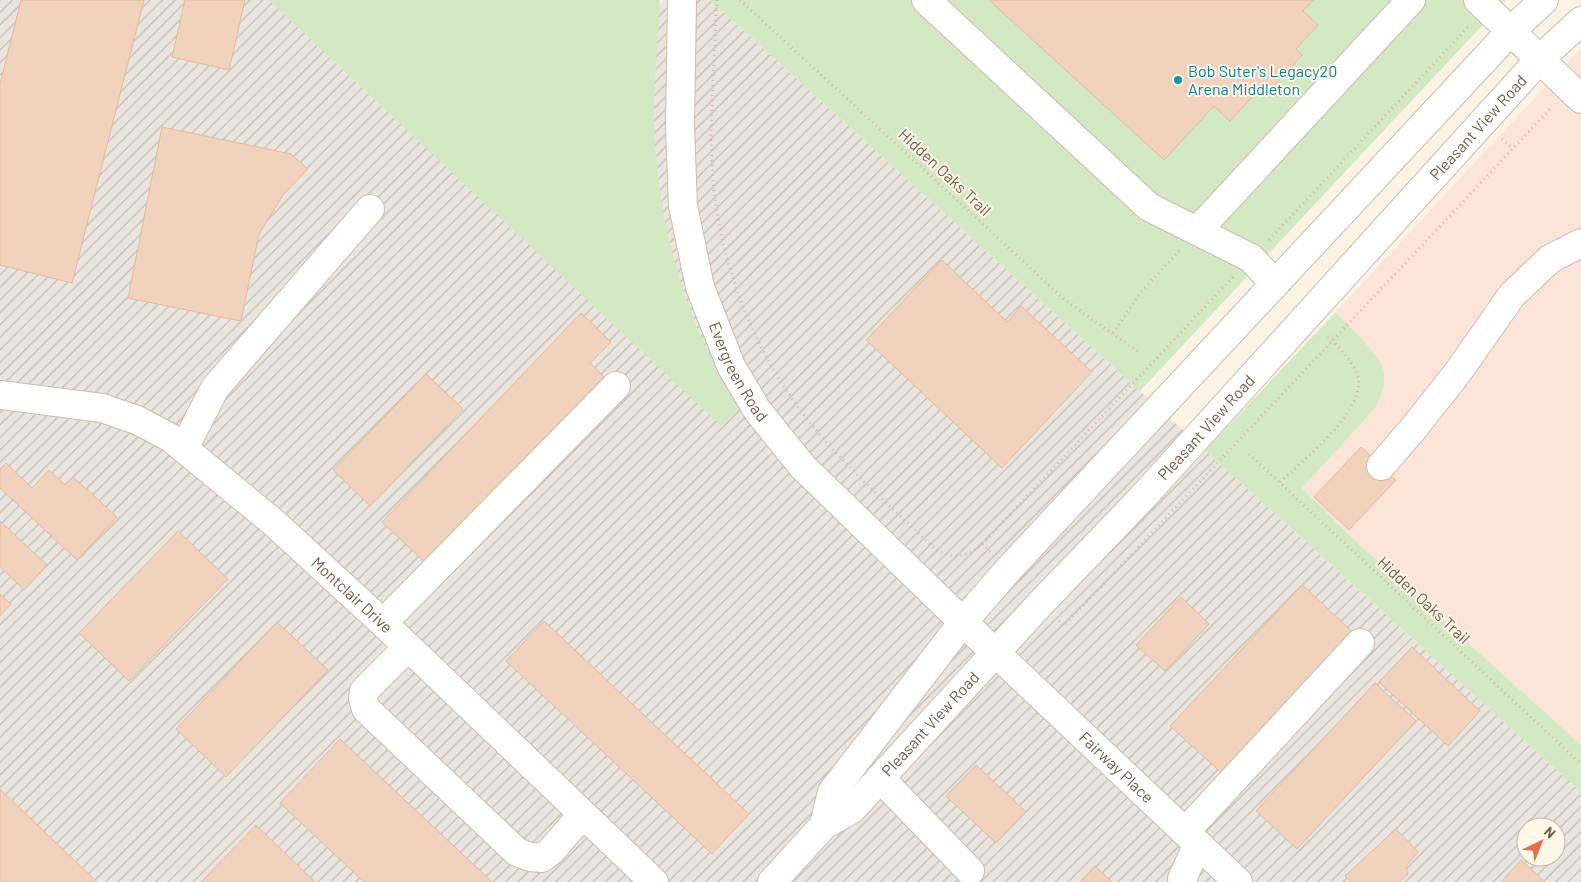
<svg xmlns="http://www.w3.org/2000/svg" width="1581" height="882" font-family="Barlow,sans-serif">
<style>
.commercial{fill:#fce4d8}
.industrial{fill:url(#industrial-furrows);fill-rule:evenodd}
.park{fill:#d2e9c3}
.building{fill:#f1d2bc;stroke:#e3b99d}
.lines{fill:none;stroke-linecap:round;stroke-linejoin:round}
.minor-casing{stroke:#cdbbab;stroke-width:30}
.path{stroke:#d5b5a0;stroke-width:3;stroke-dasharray:1 4;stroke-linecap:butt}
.minor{stroke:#fff;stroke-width:28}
.culture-dot{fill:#0f9aa8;stroke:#fff7ea;stroke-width:2}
.labels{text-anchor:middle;stroke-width:4;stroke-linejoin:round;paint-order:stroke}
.culture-label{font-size:16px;fill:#0d838f;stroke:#fff7ea;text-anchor:start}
.street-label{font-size:16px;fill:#745a4a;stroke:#fff7ea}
</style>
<defs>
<pattern id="industrial-furrows" width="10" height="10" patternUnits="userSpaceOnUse" patternTransform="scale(1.25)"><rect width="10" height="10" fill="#ebe5df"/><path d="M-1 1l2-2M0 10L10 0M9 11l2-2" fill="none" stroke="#c3bdb7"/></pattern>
</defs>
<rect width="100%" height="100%" fill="#fcf3e4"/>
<path class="commercial" d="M1581,48v697l-229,-207 -50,-50 74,-81v-51l-40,-44z"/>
<path class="industrial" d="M0,0h404l152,136 108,-136h46l871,792v90h-1581zM1526,827h30v30h-30z"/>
<path class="park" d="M269,0h391c-2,35 -5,71 -6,106 0,109 28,210 85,303l-18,17z
M710,0h796l-366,391z
M1336,312c13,15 41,39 47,57 4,12 -2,26 -7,38l-74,81 50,50 229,207v47l-376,-342z"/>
<path class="building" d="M21,0h123l-72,283 -72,-18v-181z
M185,0h60l-16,70 -57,-13z
M989,0h324l-10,11 15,14 -22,24 6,6 -33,37 -7,-6 -32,35 -16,-15 -50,54z
M162,127l129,27 17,15 -25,26 -24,39 -18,87 -113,-23z
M942,260l65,62 14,-16 71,66 -90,96 -136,-128z
M581,313l30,29 -21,21 19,19 -178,186 -49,-46z
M426,374l37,35 -93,97 -37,-36z
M1361,447l35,33 -47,50 -35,-33z
M6,463l26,25 17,-18 16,15 8,-8 44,40 -40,43 -77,-72v-19z
M0,521l47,44 -23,25 -24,-23z
M178,531l50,48 -99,102 -50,-48z
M1302,585l54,50 -131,141 -55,-50z
M0,594l11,10 -11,12z
M1181,597l28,27 -44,47 -29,-26z
M544,621l205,193 -37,40 -206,-193z
M277,622l51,48 -102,107 -50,-48z
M1412,647l68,64 -32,35 -69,-64z
M1375,683l41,38 -119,128 -41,-38z
M340,739l152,143h-128l-84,-79z
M976,765l50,47 -30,31 -50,-47z
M0,789l27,26 70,67h-97z
M256,825l59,57h-114z
M1396,829l22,23 -12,14 2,8 -9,8h-48l-6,-6z
M1521,860l24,22h-44z
M1095,866l17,16h-32z"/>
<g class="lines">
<g class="minor-casing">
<g id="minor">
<path id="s1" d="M682,0l-2,126 3,80 17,81 31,79 26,44 46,57 160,155 275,260"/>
<path d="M926,0l223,207 102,51 24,26"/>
<path d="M1478,0l103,99"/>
<path d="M1197,231l214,-231"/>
<path id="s2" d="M0,395l102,13 35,12 34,18 102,84 110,101 271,259"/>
<path d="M184,448l31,-60 155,-179"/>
<path d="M1381,466l32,-37 45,-57 54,-77 38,-36 31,-16"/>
<path d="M383,623l233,-237"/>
<path d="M408,647l-44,44 -1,8 3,10 151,143 13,5 12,1 9,-7 32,-37"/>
<path d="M880,778l90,93"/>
<path d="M824,825l8,-33 131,-170 45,-52 502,-538 34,-32"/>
<path d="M1185,832l175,-189"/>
<path id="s3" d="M772,882l52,-57 28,-16 189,-206 100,-104 399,-440 41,-38"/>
<path d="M1183,882l-1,-3 16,-35"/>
</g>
</g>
<path class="path" d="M717,0c-2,25 -2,50 -4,76 -1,29 -3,57 -1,87 4,93 40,188 99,261 37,46 83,85 125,126 20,9 29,8 46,-6l251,-267
M740,0l325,300 75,53
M1502,139l11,10
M1269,240l200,-214
M1113,333l28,-41 39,-42
M1249,454l332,310
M1280,482c22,-21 86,-71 78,-105 -5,-17 -20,-30 -32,-43
M982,544l9,9
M1059,621l5,5 52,-55 436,-464"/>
<use href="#minor" class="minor"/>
</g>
<circle class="culture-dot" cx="1178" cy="80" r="5"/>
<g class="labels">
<g class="culture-label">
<text x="1188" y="77">Bob Suter's Legacy20<tspan x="1188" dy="18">Arena Middleton</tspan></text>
</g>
<g class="street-label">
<text dy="6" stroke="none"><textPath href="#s3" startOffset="1035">Pleasant View Road</textPath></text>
<text transform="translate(945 172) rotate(43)" y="6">Hidden Oaks Trail</text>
<text dy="6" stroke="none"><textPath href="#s1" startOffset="382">Evergreen Road</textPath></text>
<text dy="6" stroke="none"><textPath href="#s3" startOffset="630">Pleasant View Road</textPath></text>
<text dy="6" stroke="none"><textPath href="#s2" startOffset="418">Montclair Drive</textPath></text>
<text transform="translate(1424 600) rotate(43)" y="6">Hidden Oaks Trail</text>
<text dy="6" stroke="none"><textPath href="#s3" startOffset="225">Pleasant View Road</textPath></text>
<text dy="6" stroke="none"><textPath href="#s1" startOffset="932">Fairway Place</textPath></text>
</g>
</g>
<g transform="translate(1541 842) rotate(43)"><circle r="24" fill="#fff7ea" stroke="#c7b8aa"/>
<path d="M0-4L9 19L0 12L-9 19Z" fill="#e3704c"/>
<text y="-8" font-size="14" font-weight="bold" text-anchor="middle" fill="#745a4a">N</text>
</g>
</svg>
